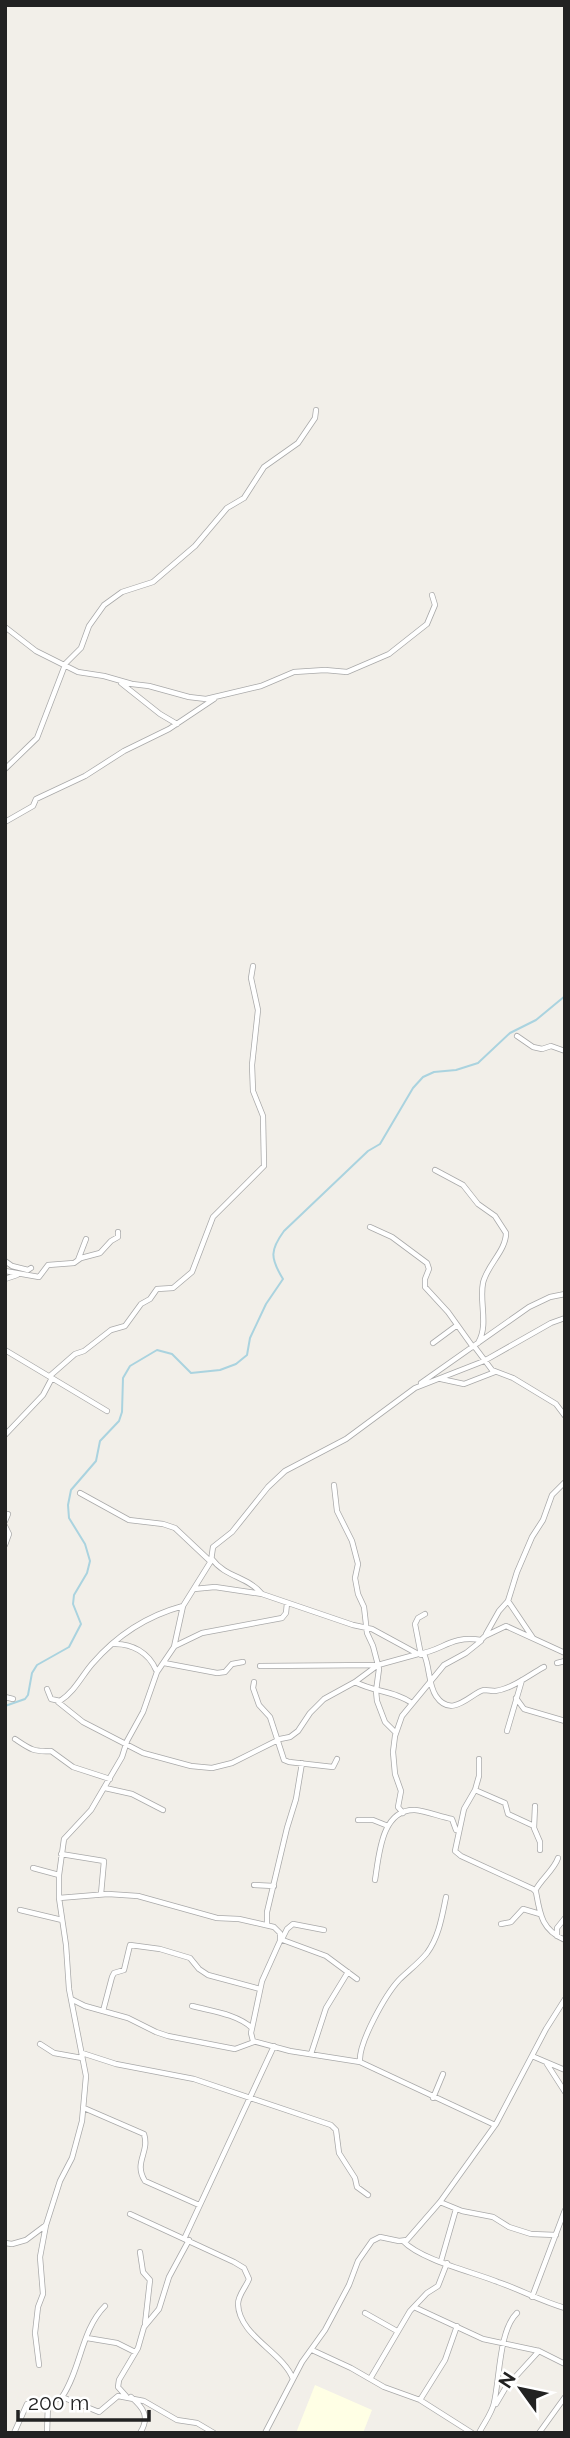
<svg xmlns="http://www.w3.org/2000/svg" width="570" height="2438" font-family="Raleway,sans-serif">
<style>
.education{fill:#ffffe5}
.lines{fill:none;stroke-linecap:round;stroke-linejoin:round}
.stream{stroke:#aad3df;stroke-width:2}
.street-casing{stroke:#a9a9a9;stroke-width:6}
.street{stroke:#fff;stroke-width:4.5}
</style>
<rect width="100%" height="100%" fill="#f2efe9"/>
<path class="education" d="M315,2385l57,25 -9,23h-67z"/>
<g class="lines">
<path class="stream" d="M5,1706l20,-7 3,-4 4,-22 5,-8 32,-18 12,-23 -8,-20 1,-9 13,-22 3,-12 -5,-17 -16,-26 -1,-13 3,-15 25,-29 4,-20 19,-20 3,-9 1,-34 7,-12 27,-16 15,4 19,19 29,-3 16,-6 11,-9 3,-17 16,-34 17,-25c-13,-21 -13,-29 1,-48l84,-80 12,-7 33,-56 10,-11 11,-5 22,-2 22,-7 32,-30 26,-13 29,-24"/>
<g class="street-casing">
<path id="street" d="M5,627l31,24 42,21 26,4 28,8 17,2 40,11 17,2 55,-13 33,-14 31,-2 22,2 42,-18 38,-30 8,-19 -3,-10
M64,665l17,-17 8,-22 15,-21 18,-13 31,-10 42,-36 32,-38 17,-10 20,-31 34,-24 17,-25 1,-8
M121,683l39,31 17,10
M5,769l32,-31 28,-73
M5,822l28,-16 3,-7 49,-23 39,-25 45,-22 45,-30
M517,1036l16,11 9,2 9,-3 14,5
M435,1170l28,15 15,19 17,12 11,17c0,18 -19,32 -23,50 -4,19 6,42 -5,60
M370,1227l22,10 35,26 2,6 -4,10v8l23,25 25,35
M78,1260l8,-21
M5,1261l7,5 16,4 3,-2
M5,1271l34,6 9,-12 26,-2 7,-5 19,-5 11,-12 7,-4v-5
M5,1279l12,-4
M433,1343l23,-17
M474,1346l18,24 21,8 43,26 9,12
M5,1350l102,61
M51,1375l24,-21 9,-3 27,-21 14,-4 16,-22 9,-5 7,-10 16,-1 19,-16 21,-55 51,-51 -1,-50 -10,-25 -1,-26 6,-55 -7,-32 2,-12
M441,1379l23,5 31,-12
M421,1383l108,-76 21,-10 15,-3
M5,1435l38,-40 9,-17
M334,1485l3,26 15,30 6,23 -3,14 3,16 6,13 3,26 6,13 6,23 -3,22 1,10 8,21 11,11
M80,1493l49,27 34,4 12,4 35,33
M5,1521l3,-7
M5,1526l4,8 -4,11
M212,1559c13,18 36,18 49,34
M194,1589l21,-2 47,7 91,31 19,4 46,25c25,-3 32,-19 63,-14l4,-4 21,-10 59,27
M508,1601l25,37
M486,1634l13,-23 9,-10 9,-29 15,-35 11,-17 9,-25 13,-13
M113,1644c19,-1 36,9 43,26
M175,1646l27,-13 80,-15 4,-5 1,-10
M424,1654c6,13 4,30 12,42 16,24 36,-4 48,-6 4,0 7,1 11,1 17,-2 34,-16 49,-24
M421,1655l-6,-31 3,-6 7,-4
M164,1663l53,10 8,-1 7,-8 11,-2
M557,1663l8,-2
M260,1666l117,-1
M254,1682l-1,6 6,17 11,12 14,43 5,2 44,5 4,-8
M355,1682c19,10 40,9 57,21
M47,1689l4,10 9,2c15,-10 21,-24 32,-37 25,-29 54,-48 91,-58
M5,1697l8,2
M516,1698l8,11 41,12
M58,1702l25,20 60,31 48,13 21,2 20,-5 48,-24 10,-2 8,-6 12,-18 14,-14 31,-17 23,-17 40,-11
M507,1731l15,-51
M15,1739c15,10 18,13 36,12l22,16 37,12
M105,1788l27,6 31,16
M475,1790l4,-14v-17
M535,1806l-1,22 6,14v8
M403,1813l-5,-6 3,-16 -6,-17 -2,-22 2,-16 7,-20 42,-51 22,-12 15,-12
M358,1820h15l15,6
M534,1826l-26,-12 -3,-11 -30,-13 -11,19 -9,42 6,5 72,33 3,3c4,23 6,38 29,48
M61,1854l43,7 -3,33
M33,1868l26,7
M375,1880c4,-24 6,-71 40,-70 11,1 26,7 37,9l4,11
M254,1885l20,1
M535,1891c6,-12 19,-21 23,-33
M59,1898l49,-4 30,2 79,22 22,1 35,8 6,6v8l-18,40 -11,52 2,8 37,10 70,11 135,63
M20,1910l42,10
M501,1924l10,-2 12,-13 17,5
M267,1925v-13l20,-84 9,-29 6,-36
M557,1936v-8l8,-10
M280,1939l46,17 31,23
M282,1939l5,-10 6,-5 31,6
M71,1999l14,7 43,12 28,14 12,4 67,13 19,-7
M192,2006c19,5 45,8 60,22
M103,2011l9,-34 2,-4 10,-3 6,-25 30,4 30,9 9,11 9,6 52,14
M40,2044l14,9 28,5
M82,2053l34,11 78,15 137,46 5,5 3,23 16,25 2,9 11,8
M311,2054l15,-46 22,-36
M532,2056l33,14
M360,2062c-2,-19 26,-68 39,-82 9,-9 20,-17 28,-27 12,-16 15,-37 19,-56
M547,2064l18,28
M433,2098l10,-24
M84,2108l60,26c6,19 -11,28 1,47l54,24
M440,2202l22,9 31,6 16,10 22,7 25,1
M130,2214l104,48 10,6 5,11c-3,8 -11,16 -11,25 1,32 45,48 55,75
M185,2237l89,-191
M403,2241c18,19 70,31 95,41 23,8 43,19 67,26
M5,2243l7,1 14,-4 20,-15 14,-44 12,-23 10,-37 4,-45 -17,-87 -3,-44 -7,-47v-23l5,-36 27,-29 31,-53 5,-16 16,-29 14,-40 17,-25 9,-41 28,-45 2,-14 19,-15 36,-45 17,-16 61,-32 69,-51 69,-27 67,-38 14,-5
M140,2252l3,20 7,8 -5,44
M441,2261l15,-52
M532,2297l33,-87
M414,2307l69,32 56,12 26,13
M365,2313l32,18
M87,2338l30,5 18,9
M312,2350l39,18 33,19 36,13 52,33
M39,2365l-4,-32 3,-26 5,-13 -3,-37 6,-32
M370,2379l40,-68 17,-18 11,-7 9,-23
M126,2396l-8,-9 1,-7 19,-32 6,-21 15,-18 10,-32 20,-37
M62,2397c19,-28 19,-67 43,-91
M131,2397c13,11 19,20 9,36
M420,2400l25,-40 12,-34
M496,2404l10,-17 33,-36
M14,2433l13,-29 16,1 19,-8 37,15 19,-16 26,5 33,19 20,3 17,10
M47,2433l1,-29
M265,2433l37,-71 23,-32 24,-45 9,-24 14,-20 8,-4 19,4 8,-1 33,-38 56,-78 50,-95 19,-30
M479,2433c5,-10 13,-20 15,-30 6,-26 5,-73 23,-90
M539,2433l26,-36"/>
</g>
<use href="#street" class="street"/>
</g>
<rect width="570" height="2438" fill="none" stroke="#222222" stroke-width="14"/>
<g transform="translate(521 2389) rotate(303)" stroke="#ffffff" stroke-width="5" paint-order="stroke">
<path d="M0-5L12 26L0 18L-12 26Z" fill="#222222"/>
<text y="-10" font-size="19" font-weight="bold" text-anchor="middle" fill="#222222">N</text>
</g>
<path d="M18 2410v10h131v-10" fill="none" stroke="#222222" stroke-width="3.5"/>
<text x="28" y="2410" font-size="21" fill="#222222" stroke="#ffffff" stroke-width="5" paint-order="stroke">200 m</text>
</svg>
